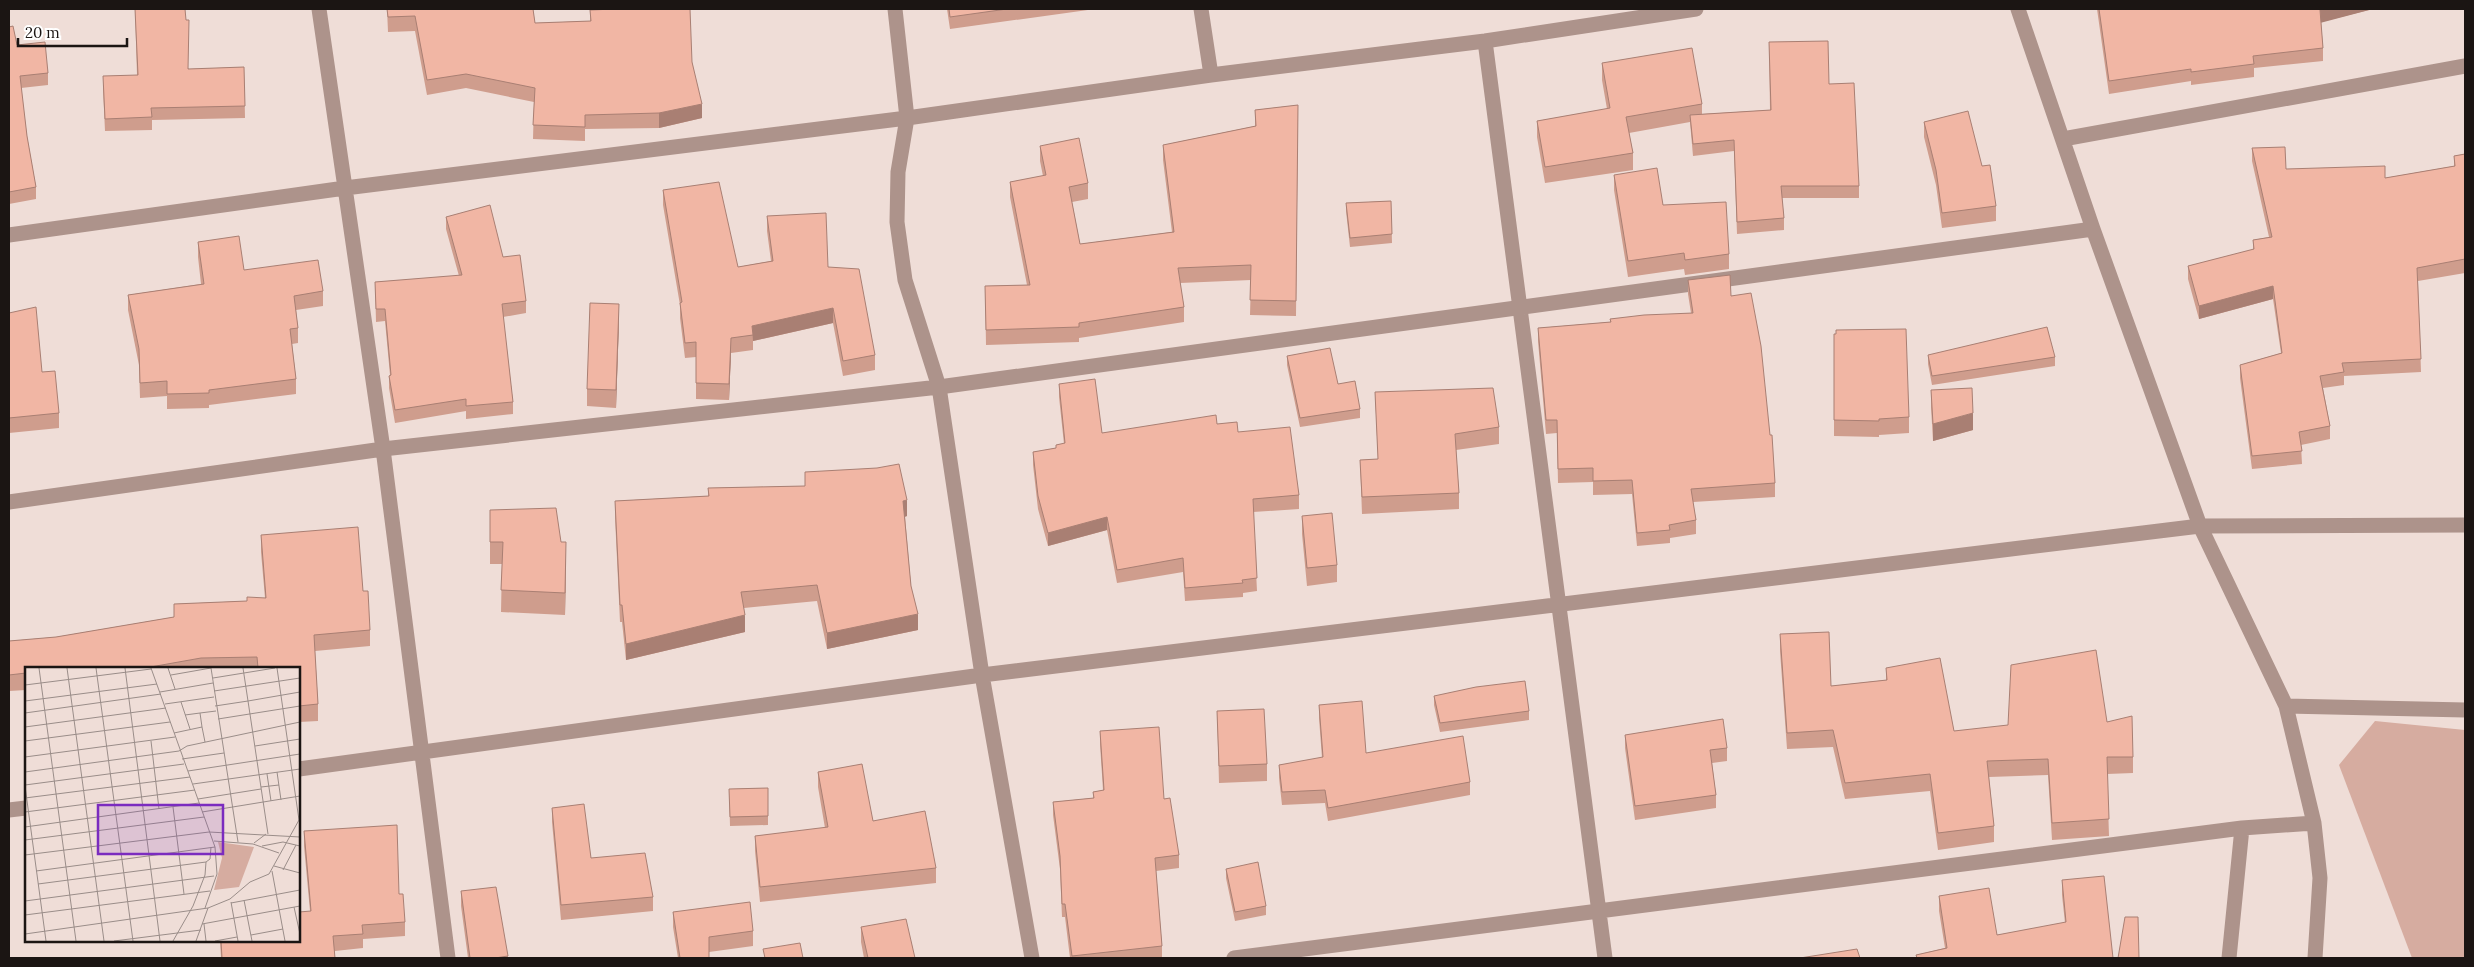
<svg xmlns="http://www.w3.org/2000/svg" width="2474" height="967" font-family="Lora,serif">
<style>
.green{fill:#d6aca0}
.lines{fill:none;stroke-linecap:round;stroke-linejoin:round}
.street{stroke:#ad938b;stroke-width:15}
.wall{fill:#cf9d8d}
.shaded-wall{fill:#a97f73}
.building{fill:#f1b6a4;stroke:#a97f73}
.inset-road{fill:none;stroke:#9a8d89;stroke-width:1}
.view{fill:#7b2cbf;fill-opacity:0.15;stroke:#7b2cbf;stroke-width:2.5}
.inset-edge{fill:none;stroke:#1b1513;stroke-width:2.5}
</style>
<rect width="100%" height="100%" fill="#efddd7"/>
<path class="green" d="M2375,721l90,9v228h-53l-73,-193z"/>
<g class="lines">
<path class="street" d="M319,9l64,440 65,509
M895,9l12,109 -9,54 -1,50 8,58 34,107 43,288 50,283
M1201,9l10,66
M1485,41l120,917
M2063,139l402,-73
M9,235l336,-47 562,-70 304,-43 274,-34 211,-32
M9,502l374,-53 556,-62 1154,-158
M2286,706l179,4
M299,769l683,-94 1218,-149 265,-1
M9,810l17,-2
M2314,823l6,55 -5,80
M1234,958l1008,-130 72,-5 -28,-117 -86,-180 -107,-297 -75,-220
M2229,958l13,-130"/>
</g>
<path class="wall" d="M135,9l54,60 55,-2 1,51 -93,2v10l-47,1 -2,-43 34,-13z
M387,9h146l2,14 55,-2v-11l102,52 10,56 -43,10 -74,1v12l-52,-2 1,-37 -68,-14 -39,7 -12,-64 -27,1z
M947,9h148l-145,20z
M2097,9h276l-52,13 2,26v13l-69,7v9l-63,8v-4l-82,13z
M9,27l8,18 31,28v12l-27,3 6,48 9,51v12l-27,5z
M1769,42l60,42 30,102v12h-77l2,20v12l-47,4 -3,-83 -41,5 -3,-34 -61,11 4,20v17l-88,13 -8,-46v-16l70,-12 -5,-29v-17l100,41v10l68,-4z
M1298,105l-2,211 -46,-1 1,-35 -71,3 4,24v15l-105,16v4l-93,3 -1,-59 42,-1 -17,-88v-15l33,-6 -3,-15v-15l48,37v16l-16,3 8,42 92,-12 -9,-72v-15l92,-19v-16z
M1924,122l72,84v15l-54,7 -6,-43 -12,-48z
M2252,148l34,21 99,9 69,-12v-10l11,-2v119l-47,8 3,91 -77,4v9l-21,3 7,38v13l-29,6 1,19 -50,5 -12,-91v-13l41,-12 -8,-54 -74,20 -11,-40v-13l65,-16v-10l16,-3 -17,-76z
M1614,175l49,30 66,49v15l-44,6 -1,-6 -56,8 -14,-87z
M663,190l75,77 33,-6 -4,-30v-15l61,51 47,88v15l-32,6 -10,-53 -80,18v9l-22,3 -2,47 -33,-1v-42l-11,1 -5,-40v-13l-17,-100z
M1391,201l1,42 -42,4 -4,-36v-8z
M446,217l57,40 23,44v12l-23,4 10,85v12l-47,5v-8l-71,12 -6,-35v-12l1,-1 -5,-54 -9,1 -1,-40 84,-6 -13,-47z
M198,242l46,28 79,21v15l-27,4 2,18v15l-6,1 4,35v15l-87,11v3l-42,1v-13l-27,2 -1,-33 -11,-55v-15l73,-11 -3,-27z
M1688,280l43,16 44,187v14l-82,5 3,18v14l-26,4v5l-33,3 -5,-52 -39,1v-13l-35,1 -1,-50 -11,1 -8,-93v-13l72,-6v-3l81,-6 -3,-19z
M9,313l33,59 17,41v15l-50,5z
M619,321l-3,87 -29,-2v-17z
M1834,334l75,83v16l-30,2v2l-45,-1z
M1928,355l127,2v9l-123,19 -4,-21z
M1287,356l51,28 22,25v9l-60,9 -13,-62z
M1059,384l43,49 115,-9 21,8 61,63v14l-46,3 4,79 -14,2v4l-58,4 -2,-29 -66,11 -10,-53 -59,16 -10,-37 -5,-44v-13l23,-4v-3l8,-1 -5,-47z
M1931,390l42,40 -40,11 -2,-34z
M1375,392l124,35v17l-43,6 3,43v16l-97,5 -2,-54 18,-1z
M805,472l102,44 -2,1 6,69 7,44 -91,19 -10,-48 -73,7 1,24 -119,28 -4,-38h-2l-5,-105v-16l93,-5v-8l97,-2z
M490,510l71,32 5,22 -1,51 -64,-3 1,-48h-12z
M1302,516l35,49v17l-30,4 -5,-52z
M261,535l102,56 7,39v16l-55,5 3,53v17l-19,1v-54h-273v22l-17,1v-50l47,-4 118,-20v-13l73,-3 18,-3 -4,-46z
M1780,634l51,52 55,-6v-12l68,63 153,-9 26,35v16l-26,1 2,62 -57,4 -4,-65 -59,2 5,49v16l-56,8 -8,-59 -85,8 -12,-52 -46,2 -7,-98z
M1434,696l95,15v9l-89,12 -6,-27z
M1319,705l47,48 104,29v13l-142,26 -3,-18 -43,2 -3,-27v-13l43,-7 -3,-40z
M1217,711l50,53v17l-48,2z
M1100,731l64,68 15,56v13l-23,3 6,75v12h-92l-5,-41h-3l-2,-48 -7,-54v-13l40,-4v-6l10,-2 -3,-46z
M1625,735l102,13v13l-15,2 4,32v13l-81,12 -10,-72z
M818,772l55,49 63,47v15l-176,19 -5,-51v-15l70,-8 -7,-41z
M768,788v37l-38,1 -1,-37z
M552,808l39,50 62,39v14l-92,9 -9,-98z
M304,831l95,63 6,28v14l-42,3v9l-28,3v7h-114l-1,-17h79l11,-30 -6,-65z
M1226,869l40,37v9l-31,6 -9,-43z
M2062,880l51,78h-197v-3l29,-7 -6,-37v-15l58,39 68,-12 -3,-28z
M461,891l47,65v2h-40l-7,-52z
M673,912l80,19v15l-44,6v6h-31l-5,-31z
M861,927l54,31h-51l-3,-16z"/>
<path class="shaded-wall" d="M2325,9h48l-53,14v-13z
M702,104v14l-43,10v-15z
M2273,286v13l-74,20v-13z
M619,304v17l-3,87v-18z
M833,308v15l-80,18 -1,-15z
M731,338v15l-2,47v-16z
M1973,413v17l-40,11v-17z
M907,500v16l-4,1v-16z
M1107,517v13l-59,16v-13z
M566,542v22l-1,51v-22z
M918,614v16l-91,19v-16z
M745,615v17l-119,28v-16z"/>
<path class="building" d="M135,9h50l1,11h3l-1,49 56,-2 1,39 -94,2 1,9 -47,2 -2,-43 35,-1z
M387,9h146l2,14 56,-2 -1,-11 25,-1h75l2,53 10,42 -43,9 -74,2v12l-52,-2 2,-37 -69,-14 -39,6 -12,-64 -27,1z
M949,9h58l-57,8z
M2099,9h226l-5,1 3,38 -70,8 1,8 -63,8v-3l-82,12z
M13,26l4,19 28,-3 3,31 -28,3 7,60 9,51 -27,5v-165z
M1828,41l1,43 25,-1 5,103h-78l3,32 -47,4 -3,-82 -41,4 -3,-29 81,-5 -2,-68z
M1692,48l10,56 -76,13 7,36 -88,14 -8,-46 73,-13 -8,-45z
M1298,105l-2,196 -46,-1 1,-35 -73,3 6,39 -105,16v4l-93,3 -1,-44 45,-1 -20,-103 36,-7 -6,-29 39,-8 9,45 -19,4 11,57 94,-12 -11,-87 93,-19 -1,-16z
M1968,111l14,55 8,-1 6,41 -54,7 -6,-43 -12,-48z
M2285,147l1,22 99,-3v12l70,-12 -1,-10 11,-2v105l-48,9 4,91 -79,4 2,9 -24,4 10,50 -31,6 3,19 -50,5 -12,-91 42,-12 -9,-67 -74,20 -11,-40 66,-17 -1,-9 19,-3 -20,-89z
M1657,168l6,37 63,-3 3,52 -44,6 -1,-7 -56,8 -14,-86z
M719,182l19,85 35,-6 -6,-45 59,-3 2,54 31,2 16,86 -32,6 -10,-53 -81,18 1,9 -22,3 -2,46 -33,-1v-41l-11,1 -5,-40 2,-1 -19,-112z
M1391,201l1,33 -42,4 -4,-35z
M490,205l13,52 17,-2 6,46 -24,3 11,98 -47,4v-7l-71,11 -6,-34 2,-1 -6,-66h-9l-1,-27 87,-7 -16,-58z
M239,236l5,34 74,-10 5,31 -29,5 4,32 -8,1 6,50 -87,11v3l-42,1v-13l-27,2 -1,-34 -11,-54 76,-11 -6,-42z
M1730,275l1,21 20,-3 10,53 9,89h2l3,48 -84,6 5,31 -27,5 1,5 -33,3 -5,-53 -39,1v-13l-35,1 -1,-49h-11l-8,-92 73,-6 -1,-3 34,-4 49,-2 -5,-33z
M590,303l29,1 -3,86 -29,-1z
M36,307l6,65 13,-1 4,42 -50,5v-105z
M2047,327l8,30 -123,19 -4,-21z
M1906,329l3,88 -30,2v2l-45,-1v-86h2v-4z
M1330,348l8,36 17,-3 5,28 -60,9 -13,-62z
M1095,379l7,54 114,-18 1,9 20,-2 1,10 52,-5 9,68 -46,4 4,79 -15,2 1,3 -58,5 -2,-30 -66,12 -10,-53 -59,16 -10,-37 -5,-44 23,-4v-3l9,-2 -6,-59z
M1493,388l6,39 -44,7 4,59 -97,4 -2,-37 18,-1 -3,-67z
M1972,388l1,25 -40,11 -2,-34z
M899,464l8,36 -4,1 8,85 7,28 -91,19 -10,-48 -76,7 4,23 -119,29 -4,-39h-2l-5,-104 94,-5 -1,-8 97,-2v-14l72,-4z
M556,508l5,34h5l-1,51 -64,-3 2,-48h-13v-32z
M1332,513l5,52 -30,3 -5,-52z
M358,527l5,64h5l2,39 -56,5 4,69 -19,2v-38h-41l-1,-11 -56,1 -56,10h-119v5l-17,2v-34l47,-4 118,-20v-13l73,-3v-4l19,1 -5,-63z
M1829,632l2,54 56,-6 -1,-12 54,-10 14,73 54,-6 3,-60 85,-15 11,72 25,-6 1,41h-26l2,62 -57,4 -4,-64 -61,2 7,65 -56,7 -8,-59 -85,9 -12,-53 -46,3 -7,-99z
M1525,681l4,30 -89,12 -6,-27 42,-9z
M1362,701l4,52 97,-17 7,46 -142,26 -3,-18 -43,2 -3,-27 44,-8 -4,-52z
M1264,709l3,55 -48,2 -2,-55z
M1723,719l4,29 -17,2 6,45 -81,11 -10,-71z
M1159,727l5,72 6,-1 9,57 -24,3 7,88 -90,10 -7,-52h-3l-2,-48 -7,-54 41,-4 -1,-6 11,-2 -4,-59z
M862,764l11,57 52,-10 11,57 -176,19 -5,-51 73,-9 -10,-55z
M768,788v28l-38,1 -1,-28z
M584,804l7,54 54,-5 8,44 -92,8 -9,-97z
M397,825l2,69h4l2,28 -43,3 1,9 -30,2 2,22h-113l-1,-17h78v-29l12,-1 -7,-80z
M1258,862l8,44 -31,6 -9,-43z
M2104,876l9,82h-196l-1,-3 31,-7 -8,-52 50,-8 8,47 69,-13 -4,-42z
M496,887l12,69 -13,2h-25l-9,-67z
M750,902l3,29 -44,6v21h-29l-7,-46z
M2125,917h13l1,41h-21z
M906,919l9,39h-47l-7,-31z
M800,943l3,15h-38l-2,-9z
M1857,949l3,9h-60z"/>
<g transform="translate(25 667)">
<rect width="275" height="275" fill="#efddd7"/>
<path d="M193,175l36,5 -15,40 -25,3 8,-32z" fill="#d6aca0"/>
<path class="inset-road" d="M14,1l37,273M42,1l37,273M71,1l37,273M100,1l35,273M143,1l7,21M186,1l27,174M218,1l5,33 52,-9M146,8l40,-7M188,11l62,-10M0,18l126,-16M189,24l86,-13M135,25l53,-9M0,34l132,-17M156,35l9,27M140,37l49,-7M190,39l33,-5 20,133M0,46l136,-19M160,48l15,-2M193,52l82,-13M0,60l141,-19M177,60l-2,-14 16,-2M149,66l28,-6 3,15M0,74l145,-19M126,74l8,68M230,79l45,-7M0,90l150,-20M157,92l42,-6M163,104l112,-17M0,105l154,-21 8,-5 113,-24M252,105l4,28M242,107l4,27M168,117l107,-15M0,118l159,-21M0,119l21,155M236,120l18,-2M0,131l165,-21M173,132l63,-10M148,140l11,87M0,145l170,-22M177,145l98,-16M0,160l174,-24M0,173l179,-23M189,174l39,3 26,9M229,176l12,-9M237,179l21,-4 17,4M0,188l184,-23 91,5M249,199l26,7M258,203l13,-25M11,204l179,-24 -64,-179M247,204l13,70M13,217l168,-22 4,-3 1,-12M219,233l8,41M0,234l189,-25M206,235l7,39M206,236l69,-13M269,240l6,27M180,241l12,-34 -2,-27M0,248l185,-24M177,257l98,-18M179,257l2,17M0,267l183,-26M226,268l32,-6M89,274l87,-11M148,274l20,-35 12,-31 1,-13M171,274l12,-33 22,-9 20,-17 19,-8 30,-54 -22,-152M190,274l22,-4"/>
<path class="view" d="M73,138h125v49h-125z"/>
<rect width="275" height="275" class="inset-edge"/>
</g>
<rect width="2474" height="967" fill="none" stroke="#1b1513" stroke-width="20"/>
<path d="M18 38v8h109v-8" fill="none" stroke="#1b1513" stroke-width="2.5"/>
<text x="25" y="38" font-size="15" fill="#1b1513" stroke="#ffffff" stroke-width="4" paint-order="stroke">20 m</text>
</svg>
